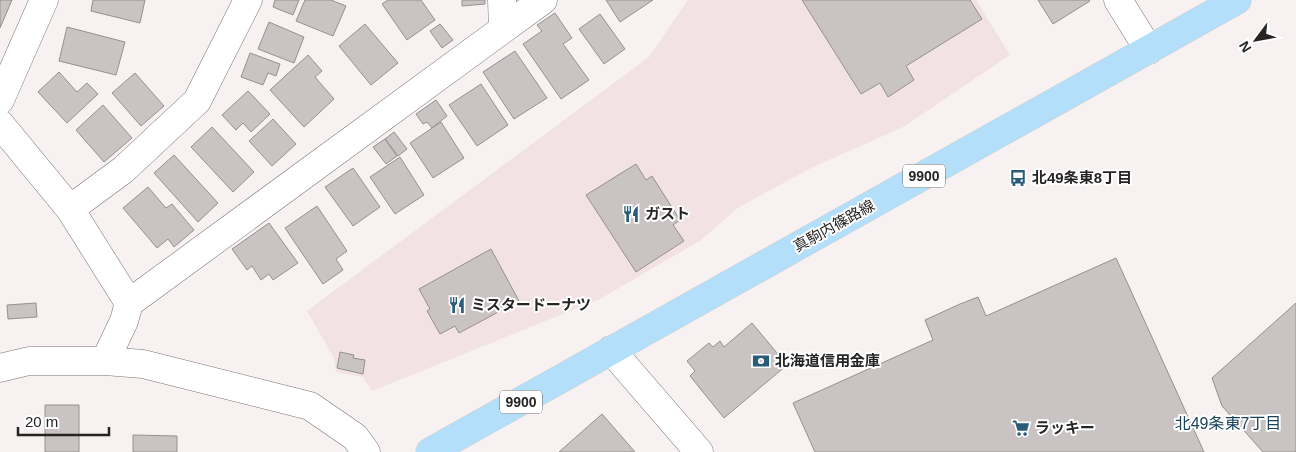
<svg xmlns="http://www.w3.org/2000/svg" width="1296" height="452" font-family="Helvetica,'Noto Sans JP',sans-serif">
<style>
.built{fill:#f2e2e3}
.building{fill:#c9c3c3;stroke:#969090}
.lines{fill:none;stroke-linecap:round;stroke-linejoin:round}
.minor-casing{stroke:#797373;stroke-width:29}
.primary-casing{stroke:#cfcfcf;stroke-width:29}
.minor{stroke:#fff;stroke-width:28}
.primary{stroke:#b3dffa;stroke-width:28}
.labels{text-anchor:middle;stroke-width:4;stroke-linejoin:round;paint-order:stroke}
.shield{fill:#fff;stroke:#686666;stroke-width:1}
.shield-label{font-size:14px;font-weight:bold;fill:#272424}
.poi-label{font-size:15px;font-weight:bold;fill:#272424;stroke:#fff;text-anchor:start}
.street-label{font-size:15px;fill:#272424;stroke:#fff}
.neighbourhood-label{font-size:16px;fill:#1a445a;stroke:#fff}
</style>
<rect width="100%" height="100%" fill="#f7f1f1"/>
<path class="built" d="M688,0h288l34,55 -107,72 -90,40 -74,40 -38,33 -101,59 -228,92 -9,-14 -27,-5 -2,-14 -27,-47 342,-254z"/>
<path class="building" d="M0,0h12l-12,28z
M93,0h52l-5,23 -49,-12z
M275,0h24l-6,15 -20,-8z
M305,0h26l15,6 -13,30 -37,-15z
M388,0h33l14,20 -28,20 -25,-36z
M462,0h23v4l-23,2z
M606,0h47l-33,22z
M802,0h168l12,19 -76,47 8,14 -26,17 -8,-14 -19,11z
M1038,0h51l1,1 -37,23z
M555,13l17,25 -9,6 26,36 -28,19 -38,-55 19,-13 -5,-6z
M600,14l25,35 -21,15 -25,-35z
M269,22l35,15 -10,26 -36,-14z
M365,24l33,39 -27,22 -32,-39z
M440,24l13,16 -11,8 -12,-17z
M67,27l58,15 -9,33 -57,-14z
M515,51l32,47 -33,21 -31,-47z
M250,53l30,11 -4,12 -8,-3 -5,12 -22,-8z
M308,55l14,16 -7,6 19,22 -30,28 -34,-37z
M59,72l18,20 10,-9 11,11 -31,29 -29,-31z
M135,73l29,33 -23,20 -29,-33z
M481,84l27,41 -31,21 -28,-41z
M248,91l22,23 -19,18 -8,-9 -7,7 -14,-15z
M436,100l11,16 -15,12 -5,-6 -4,2 -7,-10z
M103,105l29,33 -28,24 -28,-32z
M273,119l23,25 -24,22 -23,-25z
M441,122l23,36 -31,20 -23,-35z
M212,127l42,45 -21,20 -42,-45z
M394,132l13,17 -9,7 -13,-17z
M385,139l12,17 -11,8 -13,-17z
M174,155l44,48 -20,19 -44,-49z
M400,157l24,38 -29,19 -25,-37z
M636,164l10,16 6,-4 28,44 -7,5 11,16 -48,31 -50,-77z
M353,168l27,39 -27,19 -28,-39z
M148,187l18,21 6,-4 22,26 -20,17 -6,-8 -11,9 -34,-40z
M317,206l30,45 -11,8 7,11 -20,14 -38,-56z
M269,223l29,40 -25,17 -4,-6 -8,6 -9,-14 -5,4 -15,-21z
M491,249l28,52 -60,32 -4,-7 -15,8 -13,-23 3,-2 -11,-20z
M1116,258l88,194h-389l-22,-49 140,-63 -8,-20 35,-16 18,-7 8,19z
M36,303l1,14 -29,2 -1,-14z
M1296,303v149h-33l-41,-46 -10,-28z
M752,323l35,42 -63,53 -34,-42 5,-5 -8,-10 22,-18 4,4 7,-6 4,6z
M340,352l14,3 -1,3 12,2 -2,14 -26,-6z
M45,405h34v47h-34z
M602,414l33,38h-76z
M133,435l44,1v16h-44z"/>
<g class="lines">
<g class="minor-casing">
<path id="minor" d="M502,0l1,29
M1118,0l31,50
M0,100l44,-100
M0,124l70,85 59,94 -5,18 -19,40
M70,209l53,-39 74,-69 51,-101
M129,303l414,-303
M611,350l88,102
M0,368l29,-7h76l38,3 167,42 45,31 11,15"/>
</g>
<g class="primary-casing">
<path id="primary" d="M430,452l807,-452"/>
</g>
<use href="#minor" class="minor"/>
<use href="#primary" class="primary"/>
</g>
<defs>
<g id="bus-bare" transform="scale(1.35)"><path d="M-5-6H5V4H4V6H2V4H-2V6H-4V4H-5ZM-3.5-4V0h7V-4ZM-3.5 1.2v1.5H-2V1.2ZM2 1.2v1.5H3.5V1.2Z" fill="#285c78" stroke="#fff" stroke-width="2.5" paint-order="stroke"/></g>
<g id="restaurant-bare" transform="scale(1.35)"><path d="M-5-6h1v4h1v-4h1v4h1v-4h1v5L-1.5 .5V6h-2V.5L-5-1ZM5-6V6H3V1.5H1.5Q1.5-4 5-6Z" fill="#285c78" stroke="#fff" stroke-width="2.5" paint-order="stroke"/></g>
<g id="bank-bare" transform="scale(1.35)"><path d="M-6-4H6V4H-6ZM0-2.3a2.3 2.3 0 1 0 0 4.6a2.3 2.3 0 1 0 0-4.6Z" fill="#285c78" stroke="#fff" stroke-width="2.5" paint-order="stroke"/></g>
<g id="supermarket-bare" transform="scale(1.35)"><path d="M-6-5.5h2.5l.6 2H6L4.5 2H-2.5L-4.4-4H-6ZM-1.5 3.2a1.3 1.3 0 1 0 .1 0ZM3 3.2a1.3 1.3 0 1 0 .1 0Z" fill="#285c78" stroke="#fff" stroke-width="2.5" paint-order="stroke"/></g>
</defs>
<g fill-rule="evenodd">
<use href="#bus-bare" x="1018" y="178"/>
<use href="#restaurant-bare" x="631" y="214"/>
<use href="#restaurant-bare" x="457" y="305"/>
<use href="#bank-bare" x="761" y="361"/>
<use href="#supermarket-bare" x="1021" y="428"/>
</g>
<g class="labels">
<g class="shield">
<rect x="903" y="164.5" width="42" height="23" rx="4"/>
<rect x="500" y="390.5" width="42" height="23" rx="4"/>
</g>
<g class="shield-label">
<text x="924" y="181">9900</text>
<text x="521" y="407">9900</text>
</g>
<g class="poi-label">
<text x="1032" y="183">北49条東8丁目</text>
<text x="645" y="219">ガスト</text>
<text x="471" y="310">ミスタードーナツ</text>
<text x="775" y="366">北海道信用金庫</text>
<text x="1035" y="433">ラッキー</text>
</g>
<g class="street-label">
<text transform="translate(834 226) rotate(-29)" y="5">真駒内篠路線</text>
</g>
<g class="neighbourhood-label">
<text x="1228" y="429">北49条東7丁目</text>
</g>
</g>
<g transform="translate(1256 40) rotate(238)" stroke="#ffffff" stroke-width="4" paint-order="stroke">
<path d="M0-4L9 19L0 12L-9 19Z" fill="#272424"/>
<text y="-8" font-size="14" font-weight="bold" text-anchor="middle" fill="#272424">N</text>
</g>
<path d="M18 427v8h91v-8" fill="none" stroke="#272424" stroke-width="2.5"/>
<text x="25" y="427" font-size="15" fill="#272424" stroke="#ffffff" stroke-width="4" paint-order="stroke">20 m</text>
</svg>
